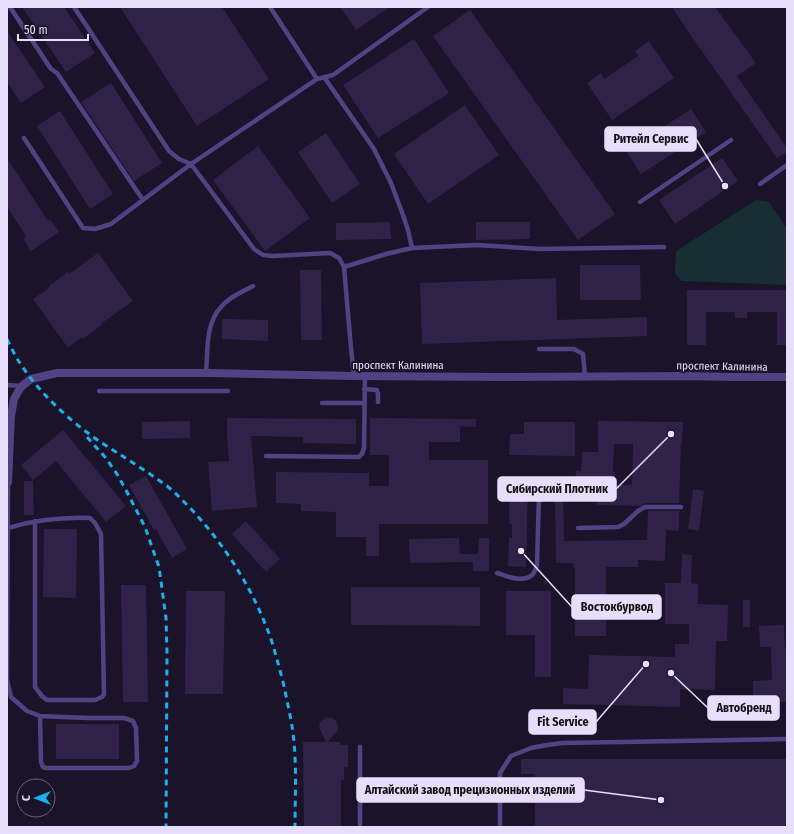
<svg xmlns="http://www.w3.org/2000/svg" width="794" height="834" font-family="'Fira Sans Condensed',sans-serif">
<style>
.green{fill:#172e32}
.building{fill:#302148;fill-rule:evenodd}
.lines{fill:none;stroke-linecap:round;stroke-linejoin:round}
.lane{stroke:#514383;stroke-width:4.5}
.street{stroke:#514383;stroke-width:8}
.rail{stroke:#1bb0eb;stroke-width:3;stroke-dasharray:6 5;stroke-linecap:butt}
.labels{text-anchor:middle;stroke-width:4;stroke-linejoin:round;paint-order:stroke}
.street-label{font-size:11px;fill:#e7defc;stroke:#1b1329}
.leader{fill:none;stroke:#e7defc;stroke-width:1.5}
.callout-dot{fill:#e7defc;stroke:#1b1329;stroke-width:1.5}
.callout{fill:#e7defc;stroke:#e7defc;stroke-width:1.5}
.callout-label{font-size:12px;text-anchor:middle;font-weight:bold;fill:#111}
</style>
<rect width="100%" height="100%" fill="#1b1329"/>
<path class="green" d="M756,200l13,2 18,27v56l-105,-4 -7,-7 1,-23z"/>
<path class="building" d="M22,7h42l31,46 -29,19z
M120,7h102l47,72 -72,47z
M340,7h50l-34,23z
M672,7h43l41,56 -19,13 50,72v4l-10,6 -90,-128z
M470,10l145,204 -37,26 -145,-204z
M7,31l38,56 -24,16 -14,-21z
M414,39l35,54 -71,45 -35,-53z
M649,41l25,37 -62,42 -25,-37 14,-10 3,6 34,-23 -3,-5z
M111,83l51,80 -28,18 -53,-79z
M465,105l34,50 -71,49 -34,-50z
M691,109l15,23 -65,42 -15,-23z
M60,111l53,83 -23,15 -53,-83z
M326,133l34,51 -28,19 -34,-51z
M258,146l52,72 -45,33 -52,-71z
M7,158l41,63 2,-2 9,13 -28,19 -8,-13 3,-2 -19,-29z
M722,158l16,23 -63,43 -16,-24z
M390,222l1,17 -55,1v-17z
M476,222h54v17l-54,1z
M98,253l35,48 -31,22 1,1 -20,15 -1,-2 -14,11 -35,-49 16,-11v-2l19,-14 1,2z
M580,265h60l1,35h-61z
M300,270h21l1,70h-21z
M556,278l1,42 90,-3v19l-225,8 -2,-61z
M687,290h100v55h-10v-33h-30v6h-12v-6h-29v33h-19z
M222,319l46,1v21l-46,-2z
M227,418l129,1v25l-53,-1v-6l-52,-1 6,71 -45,4 -4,-49 21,-1 -2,-25z
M370,418l106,1v8l-16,-1v16h-31v18h59v64h-109v32h-13v-19h-30v-25l-35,-1v-7l-25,-1v-31l93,1v13h20v-31h-19z
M190,421v17l-48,1v-17z
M598,421l85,1 -1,22h-1l-1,30 -1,29h-34l-5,3 -43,-1v-8h-18v-12h-4l1,-14h5l1,-19h16zM614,444h19l-1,41h-17v-13h-2z
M524,422h51v34l-66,-1 1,-21h14z
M63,430l63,76 -20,16 -50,-61 -23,19 -12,-15z
M146,476l41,73 -15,9 -16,-29 -2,1 -25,-45z
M563,479l1,62 83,-1 1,-29h31v20l-13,-1 -1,31 -27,-1v7h-32v69h-31v-68h-1l-1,-5h-17l-1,-83z
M24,481h9l1,34h-10z
M510,481h18l-2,86 -18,-1 1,-28h3v-14h-3z
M693,489l11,2 -5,40 -11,-2z
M246,521l34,38 -14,13 -34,-38z
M44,529h33l-1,69 -33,-1z
M459,538l1,16h18l1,-16h10v33h-16v-9l-63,1 -1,-24z
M682,554l10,1 -1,28 7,1v20l30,1 -1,36h-11l-1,49 -35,-1v18l-117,-3v-16l25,1 1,-34 86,2v-13h14v-20h-24v-41h16z
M121,585h25l2,117h-25z
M351,587h129v39l-129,-1z
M186,591h39l-2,103h-38z
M506,591h45v86h-16v-42h-29z
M743,600h7v27h-7z
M784,625l1,24h2v53h-15v-6l-19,1v-16l19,-1 -1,-33h-11l-1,-21z
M326,717l7,1 3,2 2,7 -1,4 -9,11h12v3h8v22h-4v13h-3v47h-37l-1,-85h23l-6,-13 -1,-4 1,-3z
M56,724h63v35h-63z
M521,759h266v68h-252v-53h-14z"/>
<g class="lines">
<path class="lane" d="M10,7l41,62 6,4 86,127
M74,7l95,144 10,8 12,5 63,85 9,6 10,1 57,-3 9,5 5,9 7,81 3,28
M324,77l50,72 17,34 12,32 5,15 4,18
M317,79l16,-4 95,-68
M24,138l59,90 12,1 16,-5 80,-60 126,-85 -47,-72
M760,184l27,-19
M640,202l91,-62
M344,267l42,-13 26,-6 65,-3 63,4 124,-2
M539,349h35l9,5 2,23
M206,373c2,-22 -1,-49 15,-66 8,-10 21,-15 32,-21
M7,385l15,1
M364,389l13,1 1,4v8
M99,391h129
M322,403h42
M266,456l93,1 3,-3 2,-6 1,-72
M8,482l-1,198 4,17 16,14 13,5 48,2h36l9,3 3,7 1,33 -3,5 -5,2h-83l-3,-1 -2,-5 -1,-46
M8,528c27,-8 53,-11 82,-10l5,5 6,11 3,160 -2,3 -7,3h-48l-5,-4 -7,-9v-166
M578,528l40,-1 6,-3 14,-13 7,-4h36
M497,573c10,3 27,11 36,1 2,-2 3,-7 4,-9l2,-71
M360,747v80
M500,827v-54l11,-17 20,-8 16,-3 16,-2 224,-4"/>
<path class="street" d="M7,482h1l3,-66 3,-17 5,-9 3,-4 9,-7 26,-6h153l144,3 145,1 192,-1 40,1h56"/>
<path class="rail" d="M7,339c4,8 8,17 13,24 18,29 51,59 79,78 23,15 46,29 68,45 9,7 16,15 24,23 35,37 63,82 80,130 5,16 9,31 13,47 3,16 7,31 9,47 4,31 2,63 2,94
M87,437l18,20 12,17 10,18 18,35 14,40 7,51 1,35 -1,174"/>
</g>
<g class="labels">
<g class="street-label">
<text x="398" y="369">проспект Калинина</text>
<text transform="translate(722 366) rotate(1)" y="4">проспект Калинина</text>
</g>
</g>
<path class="leader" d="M725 186L696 139M671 434L616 489M521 551L572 607M671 673L708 708M646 664L596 722M661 800L584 790"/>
<g class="callout-dot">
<circle cx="725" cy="186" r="4"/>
<circle cx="671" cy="434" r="4"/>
<circle cx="521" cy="551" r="4"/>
<circle cx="671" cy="673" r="4"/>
<circle cx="646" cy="664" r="4"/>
<circle cx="661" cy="800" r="4"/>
</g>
<g class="callout">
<rect x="605" y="127" width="91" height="24" rx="4"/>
<rect x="498" y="477" width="118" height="24" rx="4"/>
<rect x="572" y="595" width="89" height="24" rx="4"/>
<rect x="708" y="696" width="71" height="24" rx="4"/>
<rect x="529" y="710" width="67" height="24" rx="4"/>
<rect x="357" y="778" width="227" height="24" rx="4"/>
</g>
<g class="callout-label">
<text x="651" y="143">Ритейл Сервис</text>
<text x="557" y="493">Сибирский Плотник</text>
<text x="617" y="611">Востокбурвод</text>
<text x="744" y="712">Автобренд</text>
<text x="563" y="726">Fit Service</text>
<text x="470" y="794">Алтайский завод прецизионных изделий</text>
</g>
<rect width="794" height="834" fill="none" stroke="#e7defc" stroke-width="16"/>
<g transform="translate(36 798) rotate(270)"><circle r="19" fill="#1b1329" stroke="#6d647d"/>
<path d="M0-3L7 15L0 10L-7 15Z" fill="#1bb0eb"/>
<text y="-6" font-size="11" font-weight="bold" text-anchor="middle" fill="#e7defc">С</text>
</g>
<path d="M18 34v6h70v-6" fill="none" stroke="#e7defc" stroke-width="2"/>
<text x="24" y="34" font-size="12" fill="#e7defc" stroke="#1b1329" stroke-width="3" paint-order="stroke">50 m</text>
</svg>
